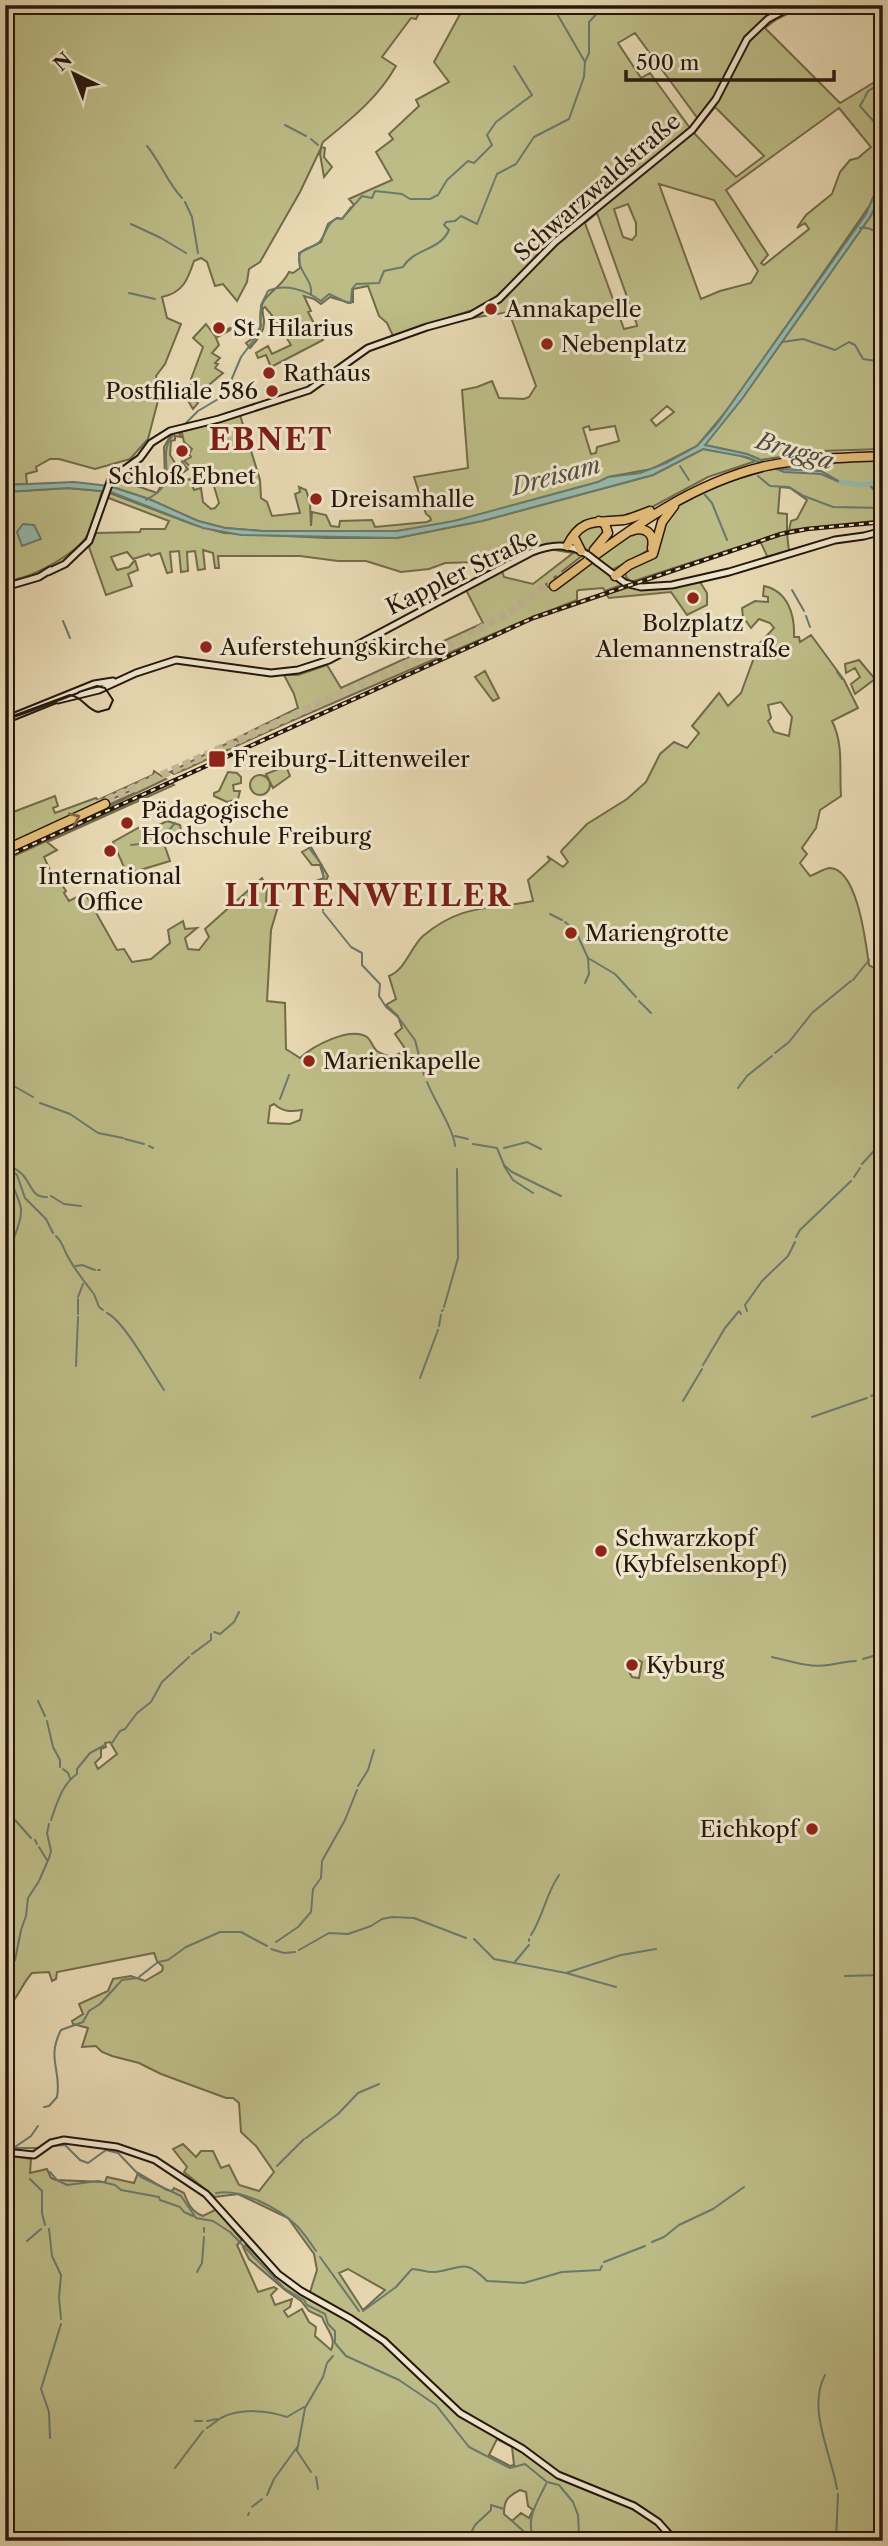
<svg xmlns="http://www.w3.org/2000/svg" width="888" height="2546" font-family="'Libre Caslon Text',serif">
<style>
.green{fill:#bdbc87;stroke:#726a4a;stroke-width:2;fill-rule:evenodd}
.water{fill:#97baad;stroke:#6a796d;stroke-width:2}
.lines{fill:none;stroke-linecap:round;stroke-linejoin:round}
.stream{stroke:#6a796d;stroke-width:2}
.river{stroke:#97baad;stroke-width:5}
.highway-tunnel{stroke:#c0b191;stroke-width:8;stroke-dasharray:8 4;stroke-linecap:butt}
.secondary-casing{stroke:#26170c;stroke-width:9}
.highway-casing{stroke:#26170c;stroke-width:11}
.secondary{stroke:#efe6cd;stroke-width:5}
.highway{stroke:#e4bc79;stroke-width:8}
.tram{stroke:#26170c;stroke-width:2}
.rail-casing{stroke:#26170c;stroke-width:4.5}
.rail{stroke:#efe6cd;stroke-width:2;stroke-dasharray:5;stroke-linecap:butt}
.secondary-bridge-casing{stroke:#26170c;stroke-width:9;stroke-linecap:butt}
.secondary-bridge{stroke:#efe6cd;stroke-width:5}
.oneway{stroke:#856a42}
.poi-dot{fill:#8f2418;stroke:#efe6cd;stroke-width:2.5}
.labels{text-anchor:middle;stroke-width:6;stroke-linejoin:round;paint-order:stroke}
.street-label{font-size:23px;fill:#26170c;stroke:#efe6cd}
.poi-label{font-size:23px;fill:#26170c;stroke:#efe6cd;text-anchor:start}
.water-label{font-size:24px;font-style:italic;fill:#4e5044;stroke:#efe6cd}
.district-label{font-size:30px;font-weight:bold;letter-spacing:2px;fill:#7a1f14;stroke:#efe6cd}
</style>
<rect width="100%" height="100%" fill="#e7d8b2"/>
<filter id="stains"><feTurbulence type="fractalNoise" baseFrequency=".00286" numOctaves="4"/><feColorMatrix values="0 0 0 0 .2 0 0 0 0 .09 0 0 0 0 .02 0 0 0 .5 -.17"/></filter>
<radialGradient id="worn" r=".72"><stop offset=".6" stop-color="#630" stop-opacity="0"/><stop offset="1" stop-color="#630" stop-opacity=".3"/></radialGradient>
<path class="green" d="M5,5h418l-7,14 -5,-1 -29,39 14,9c-18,32 -45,53 -73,76l-2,5 4,1 -1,9 8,10 -8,10 -4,-23 1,-6 -21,44 -40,70 -11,7 -2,13 -10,19 -14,-17 -8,2 -8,-24 -6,-4 -7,3c-6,18 -11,32 -32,36l5,21 14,6 -16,40 -9,12 4,17 -12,46 -18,20 -35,10 -36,-10h-9l-14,8 1,4 -11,3 1,10 -22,1z
M465,5h340l-28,14 -12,9 75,75 43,-26v34l-3,1 3,4v59l-13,30 -136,197 -37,44 -45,23 -44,8 -9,5c-67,17 -133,42 -202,49h-135l-37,-3 -27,-7 -49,-22 -40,-13 4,-7h20l1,6 23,8 8,-15 -1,-31 8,-14 17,-3 51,-15 20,65 1,18 6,4 5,14 28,-3 -5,-19 5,-2 -1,-5 7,3 4,12 1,24 1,-14 14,3 5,11 8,1 1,-6 32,-1 3,7 52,-5 4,-2 -1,-3 -4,-3 -12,-37 54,-9 -6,-78 15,-3 15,-6 7,17 25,1 5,-2 7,-11 -27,-74 -38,6 -2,-7 -76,25 -6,-13 -8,-7 -11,-30 -15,3v13l-3,1 -20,-6 -9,7 -7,-5 -10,-3 7,15 -3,1 15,28 -52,27 -5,-12 -8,3 -2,-5 12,-7 4,8 19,-9 -16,-26 -10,-12 -2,1c-1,4 0,8 1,12 1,12 -7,20 -14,28l-4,-5 7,-5 8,-12c-5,-35 16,-30 28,-54l4,1 7,-5 -1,-15 22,-11 7,-18 9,-6 5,1 12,-14 -5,-6 43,-19 -16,-28 17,-13 -4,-5 30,-28 -3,-6 33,-18 -15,-20zM635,33l63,86 -8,9 -40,-55 -9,5 -23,-35zM715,107l49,49 -28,21 -42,-44zM839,108l32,39 -13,11 -8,2 -10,12 -8,22 -26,21 -9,13 8,-5 4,6 -45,36 -3,-2 7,-8 -42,-65zM659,184l55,16 44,71 -7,12 -31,8 -19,8zM628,204l8,19v12l-4,5 -9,-3 -9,-28zM597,213l40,112v1l-13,3 -39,-106zM667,406l7,6 -18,14 -5,-6zM589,426l1,4 25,-4 4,15 -22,6 -1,6 -5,1 -8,-26zM179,433h3l2,9 8,7 -3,5 2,3 -7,4 10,9 12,-4 4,12 -7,2 10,3 6,20 -4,5 -4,1 -8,-7 -2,-14 -7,2 -4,-11 -12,3 -1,-5 11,-8 -6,-7 -1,5 -4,-1 -7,-11 1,-14 4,-1v-4l6,1z
M883,192v257l-62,2 -60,9 -14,-6 -42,-9 165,-228z
M206,324l9,12 15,-8 2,1 -16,9 3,7 -7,8 8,5 -5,5 3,1 -3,4 8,5 -20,17 -8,10 3,3 -5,6 -6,-10 4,-6 -4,-4 6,-7 -2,-3 12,-32 -10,-9z
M703,449l36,6 17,6 -48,16 -71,38 -11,3 -30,1 -32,28 19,8 -37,29 2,3 44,-25 32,22 -19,7 -2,-3 -24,2 -2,1v9l-61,24 -234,101 -96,44 -12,5 -4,-2 66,-33 2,2 4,-2 -1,-3 57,-28 -4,-14 -10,-19h14l29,-10 14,23 142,-65 -17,-33 15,-8 -4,-7 1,-13 -33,1 -16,6 -28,3 -35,-11h-28l-38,-5h-82l1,12h-4l-2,-15 -10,-3 2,19 -7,1 -3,-19 -8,1 1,19 -7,1 -2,-21 -9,1 2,20 -5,1 -7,-20 -9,3 -2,-2 -16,5 -6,-7 -16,5 6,13 12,-3 6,-7 3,10 -10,4 4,12 -26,9 -17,-48 7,-14 44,-1 1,-3h24l4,-8 -63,-24 1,-5 85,32 32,9 104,5h69l85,-17 171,-46zM549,549l24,4 -40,31 -29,-7 -2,-6 32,-18z
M883,459v32l-4,1 4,5v23l-94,10 2,-9 6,-2 10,-19 -17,-12 -10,-1 -2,26 9,1v17l-156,51 -5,-5 -1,-6 24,-13 13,-32 16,-22 37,-18 51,-16 33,-5z
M68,488l34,3c-4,13 -6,30 -13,42 -12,21 -57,45 -79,47l-2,-7 -3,1v-82z
M595,523l10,4 -2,13 -14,11 -9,-5 -3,-9 2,-5z
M633,532l15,2 2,14c-9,9 -27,15 -38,22l-15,-12z
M787,533l2,18 -21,7 -8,-17z
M639,582l3,2 23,-1 1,4 34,-5 7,11v12l-20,10 -16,-23 -62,6 -4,-5z
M764,586c24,5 31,29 30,51h5l1,5 11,-7 33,45 14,28 -26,13c12,24 7,49 9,75l-21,14 -4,18 -14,20 5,6 -7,9 10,13c6,-2 15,-8 20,-8 28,1 36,77 39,97l14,8 -5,14 5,2v1552h-218c-16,-7 -30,-6 -46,0h-614v-372l3,-1 -1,-13 24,4 -1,14 17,-4 4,9 5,2 49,2 2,-5 27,6 4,-10 29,17 5,1 2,-3 10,5c4,11 8,19 19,23l14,-7 25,31 -5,5 21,47 16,-5 3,2 -6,6 4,10 17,-6 -2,8 -6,4 4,6 14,-8 7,13 7,5 -1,9 16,14c6,-12 -5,-21 -9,-33l-13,-6 -8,-10 -16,-11 -36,-31 -6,-12 3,-2 24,24 32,24 8,-1 7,-22 -3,-16 -26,-36 -50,-24 -23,3 -31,-25 3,-5 -14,-18 10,-5 13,13 5,-6h12l8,17 8,-3 10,20 20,6 15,-19 -18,-26 -15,-14 -2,-29 -6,-5h-7l-65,-24 -22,-11 -27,-7 -10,-4 -6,-6 -14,1 6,-19 -15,-4 -1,-3 11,-7 -4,-10 29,-13 5,-12 18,-3 14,5 17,-10 1,-4 -6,-6 -3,-8 -97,19 -1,7 -4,2 -3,-9 -17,1c-11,12 -14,26 -27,38v-1004l8,-3 -2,-11 -6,2v-135l167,-77 2,2 -127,57 10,8 -13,7 10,22 3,-2 9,14 -2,2 5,8 16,-8 32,57 7,-1 8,13 19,-3 19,-16 -2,-13 15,-9 2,8 12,-1 -12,10 3,11 11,1 10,-13 -4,-8 57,-51 5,10 -1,15 7,3 6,-3 -8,27 -4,71 18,2 1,46 14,9c13,-12 50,-32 67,-21 4,3 6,11 10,14 4,3 11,5 16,6l13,-7 -11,-16 7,-6 -4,-12 -12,-11 10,-6 -7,-23c17,-7 21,-28 34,-40 39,-33 67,-26 110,-35l-5,-21 22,-20 -3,-4 16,11 5,-5 -7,-10 1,-2 25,-26 40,-25 19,-17 14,-28 14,-12 13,6 12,-15 -7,-7 27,-33 9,13 13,-13 18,-49 15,-16 -4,-5 -11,-4 -8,9 -8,-11 -1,-9 13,-7 13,1v-5l-5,-1zM781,702l11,15 -3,19 -15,-4 -6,-11 3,-3 -3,-13zM274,1104c9,8 17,8 28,6l-2,10 -10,4 -22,-1 2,-17zM638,1660l4,2 -3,16 -7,-1 -6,-11 1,-3zM110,1742l7,12 -19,15 -3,-6 6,-6v-8l5,-2 -1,-4zM348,2269l37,21 -22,20 -24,-37zM497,2439l15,8 2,18 -4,1 -21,-11zM520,2490l6,2 2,14 5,4 -4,8 -8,-5 -9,8 -8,-7c0,-14 3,-17 16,-24z
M859,660l16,19 -20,15 -4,-10 9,-7 -5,-9 -9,5 -1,-9z
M485,671l14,27 -6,3 -18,-24z
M286,766l4,10 -17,12 -7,-14z
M154,771l12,8 -161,77v-4l129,-59 -2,-3 -127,58v-32l3,-2 47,-18 3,10 -5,2 2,5 41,-15 2,2 55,-25z
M228,772l9,1 4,4v6l-8,2 1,6h6l-2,8 -11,3 -13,-6v-3l5,-2z
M250 785a10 10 0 1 1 20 0a10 10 0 1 1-20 0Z
M167,821l13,4 1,5 -18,11 7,20 -43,13 -14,-32 27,-15 4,-1 3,5z
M311,847l17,29 -3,7 -9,2 -5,-2 13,-5 -4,-13h-8l-10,-13z"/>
<path class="water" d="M883,175v17l-13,25 -128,182 -37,46 42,9 34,15 40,2 23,13 -23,-10 -37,-2 -38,-15 -43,-8 -50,26 -171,46 -85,17 -156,-3 -38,-7 -92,-36 -43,-4 -63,4v-7l69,-3 35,4 40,13 49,22 27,7 37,3h135l57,-10 144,-39 10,-5 32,-4 26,-10 31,-17 19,-21 150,-211z
M23,524l11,1 7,14 -19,7 -5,-14z"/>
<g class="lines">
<path class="stream" d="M552,5l33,57
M865,97l3,-6 15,-9
M864,99l-4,7 23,26
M285,125l21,11
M311,139l7,6
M147,146c14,17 20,36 35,52
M185,202l7,15 6,36
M355,204l7,-8 10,2 3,-7 27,3 8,5h20l8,-4 9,-15 21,-19 6,2 18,-18 -5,-10 9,-13 36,-27 -18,-29
M131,224l30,14 25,15
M860,228c10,-2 16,4 23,11
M129,293l26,6
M311,294c1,-13 -7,-17 -11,-29 -6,-20 14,-14 21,-25 6,-9 6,-16 16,-22l5,1 9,-12
M782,342l21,-3 32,11 14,-8 6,3 8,14 20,3
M183,426l15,-15 27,-16 16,-38 19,-25 1,-27 7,-14c17,-8 38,-1 53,10l8,-7 19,9 3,-1 1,-13 4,-5 23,-1 5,-12 19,-4c11,-19 37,-16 46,-37l-5,-5 2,-3 9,-1 6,-5 16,8 20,-50 19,-10 18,-27 35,-18 15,-42 1,-15 4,-9v-31l16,-17
M680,466l9,14
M758,476l12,10 19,1 15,9 29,11 50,1
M869,484l14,17
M705,495l7,8 15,37
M146,500c4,-3 10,-5 14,-10 16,-18 -5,-38 16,-58
M792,590l12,21
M806,616l4,11
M63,621l7,17
M837,672l5,7
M292,836l12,5 3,4
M131,845l8,-1 16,-10 15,-5 5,-6
M309,848l13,17 2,17
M323,910v-23
M323,912l28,35 11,6v12l18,19 -1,12 7,11 12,10 17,23 9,35
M550,914l12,6
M565,922l6,5
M576,932l12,26 27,16 21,23
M853,980l16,-20
M585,983l4,-9 -1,-16
M639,1001l12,12
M775,1053l14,-11 23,-29 39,-32
M5,1081l28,16
M427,1082c7,18 27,48 28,64
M738,1088l9,-12 25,-20
M280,1099l9,-24
M40,1103l30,11 28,19 25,5
M455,1136l13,3
M125,1139l19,5
M473,1144l24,4 7,17 8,7 49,24
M149,1146l4,2
M504,1148l23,-6 14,7
M5,1161c6,6 13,9 18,14 9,10 8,22 24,22
M5,1164l12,11 8,23 21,21 7,14
M862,1164l21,-23
M504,1166l9,14 20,13
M11,1170c-2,15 8,25 10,39 1,11 -5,23 -9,34
M854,1177l6,-9
M51,1196l13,8 17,2
M56,1236c7,7 7,12 11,19 7,14 17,26 26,38
M796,1237l4,-7 51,-49
M76,1266l6,-1 13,5
M98,1270h2
M94,1294l5,13 4,3
M78,1297l5,-13
M444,1307l14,-49 -1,-89
M442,1311l1,-1
M747,1311l-2,-6 17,-24 26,-25 7,-14
M107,1313c17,8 44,58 57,77
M78,1314v-15
M439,1326l2,-11
M703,1365l22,-37 14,-17 2,3
M76,1366l2,-49
M420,1378l18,-48
M871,1396l12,-4
M683,1401l19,-32
M812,1417l55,-19
M214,1632l6,2 14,-12 5,-10
M192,1654l19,-14v-6
M772,1657c17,4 38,11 56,8 10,-1 18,-4 28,-4
M863,1659l20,-6
M38,1701l7,15
M47,1721l6,26 7,13v7
M112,1743l8,-12 5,-2 12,-16 14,-11 11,-20 27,-25
M63,1769l5,4 2,5
M358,1786l10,-16 6,-20
M5,1803l6,12
M15,1820l16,18
M51,1820c6,-17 11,-36 26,-46v-5l13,-16 15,-8
M35,1840l2,4
M39,1847l8,13
M531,1935c13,-21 14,-39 28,-60
M474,1939l20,20 72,14 55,-18 35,-6
M529,1941v-2
M276,1942l22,-15 13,-15 2,-23 8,-11 1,-17 23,-41 12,-30
M271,1949l13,4 11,-1
M299,1950l30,-17 19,1 23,-8 11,-7 10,-2 22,1 52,20
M514,1963l15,-18
M566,1973l50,14
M845,1976l38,-1
M139,1977l19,-15 10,-2 18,-13 34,-15h21l26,14
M5,1996l6,-15 -1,-14 5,-7 6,-30 5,-14 2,-18 11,-17 10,-23 2,-7 -4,-18 2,-9
M44,2107l5,-1 8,-9c5,-27 -11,-38 4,-67l22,-8 6,-11 11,-7 22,-24 15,-2
M306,2138l32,-24 20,-21 21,-9
M53,2146l12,-1 15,15 8,3 18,-13 12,3 23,24 40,19 15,22 17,3 17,11 54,56 20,12 3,5 18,9 3,10 7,7v12l11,13 53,24 37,25 33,42 41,21 15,-4 22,18 12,3 14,17 5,13 1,19 11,7
M15,2147l16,-11 7,-10
M5,2148h34
M277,2166l27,-27
M50,2172l7,8 10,5 31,-4 17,4 6,5 38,7 1,3 20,7 4,5 9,4
M30,2179l12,12v22l3,12
M216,2193c25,-5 62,15 80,32 8,8 14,17 20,26
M49,2229l3,27 9,19 -2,23 2,21
M204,2232v-4
M27,2241l14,-12
M652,2242l12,-5 15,-12 34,-16 31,-22
M320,2257l39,54
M604,2262l41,-16
M412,2269c8,0 15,4 23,3 28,-3 28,-15 52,9l37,2 38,-11 38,-2 2,-4
M197,2272l5,-9 2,-26
M363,2311l33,-24 15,-17
M825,2375c-18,34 6,78 12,114
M195,2421h7
M207,2421l10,-2
M207,2428c5,-3 9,-7 14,-10 19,-10 46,-8 66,-1l17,-10
M50,2438l-1,-26 -8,-23 20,-65
M298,2446l-1,5 14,21
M175,2468l28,-37
M316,2477l2,12
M267,2495l7,-16 24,-33 7,-38 18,-31 4,-14 6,-7
M252,2507l10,-8
M248,2515l1,-2
M510,2519l22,20
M676,2535l2,3
M469,2537l6,-12 16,-15v-5l13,4
M535,2541c-11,-21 2,-38 11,-57
M836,2541l2,-47"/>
<path class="river" d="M841,482l20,3 22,-4"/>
<path class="highway-tunnel" d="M96,805l370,-168 43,-25 54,-38"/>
<g class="secondary-casing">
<path id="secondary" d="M597,562l28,21 16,4 31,-2 57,-13 106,-32 29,-4 19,-5
M48,572l17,-8 24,-23 22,-62 29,-21 11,-15 19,-12 49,-12 90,-29 59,-42 59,-21 44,-12 28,-16 56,-57 137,-112 24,-31 31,-60 21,-20 26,-14
M5,587l34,-10 11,-7
M58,700l41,-10 37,-17 40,-13 95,13 27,-3 31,-10 203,-108c20,-8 37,-9 56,3
M5,720l89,-36 19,-3
M5,2152l29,3 17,-12 13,-3 53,7 38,13 51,34 72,80 23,17 50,28 33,22 76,72 63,36 35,26 76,31 24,16 17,19"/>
</g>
<g class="highway-casing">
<path id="highway" d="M631,531c14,-5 24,2 21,17
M575,539l6,12
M567,546c15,-29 29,-23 57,-26 9,-2 18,-6 26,-9
M594,550l14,-17 -3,-9 -6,-3
M615,576l14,-11 24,-11 9,-32 12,-16
M554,586c66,-49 130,-101 212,-120 38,-8 78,-8 117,-10
M5,850l100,-46"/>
</g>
<use href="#secondary" class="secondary"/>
<use href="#highway" class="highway"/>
<path class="tram" d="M5,719l65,-24c13,2 16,14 28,17l11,-3 4,-9 -8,-12 -8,-2 -18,6 -1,1c-24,9 -48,19 -73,27"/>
<g class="rail-casing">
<path id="rail" d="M5,857l528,-239 248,-84 26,-5 76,-7"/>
</g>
<use href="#rail" class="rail"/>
<g class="secondary-bridge-casing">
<path id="secondary-bridge" d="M588,555l9,7"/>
</g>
<use href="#secondary-bridge" class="secondary-bridge"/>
</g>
<defs><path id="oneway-chevron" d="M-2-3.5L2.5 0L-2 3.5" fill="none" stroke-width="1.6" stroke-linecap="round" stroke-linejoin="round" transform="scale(1.75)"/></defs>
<use class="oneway" href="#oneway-chevron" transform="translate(75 818) rotate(-25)"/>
<g class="poi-dot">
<circle cx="491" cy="309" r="7"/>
<circle cx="219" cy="328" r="7"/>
<circle cx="547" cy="344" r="7"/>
<circle cx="269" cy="373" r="7"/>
<circle cx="272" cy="391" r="7"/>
<circle cx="182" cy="451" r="7"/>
<circle cx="316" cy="499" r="7"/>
<circle cx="693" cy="598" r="7"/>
<circle cx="206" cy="647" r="7"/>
<rect x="208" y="750" width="18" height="18" rx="3.5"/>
<circle cx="127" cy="823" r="7"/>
<circle cx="110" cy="851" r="7"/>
<circle cx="571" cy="933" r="7"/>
<circle cx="309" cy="1061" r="7"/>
<circle cx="601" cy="1551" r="7"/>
<circle cx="632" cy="1665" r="7"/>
<circle cx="812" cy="1829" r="7"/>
</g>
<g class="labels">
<g class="street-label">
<text transform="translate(597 187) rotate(-41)" y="8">Schwarzwaldstraße</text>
<text transform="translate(462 572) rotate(-26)" y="8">Kappler Straße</text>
</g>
<g class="poi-label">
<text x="505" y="317">Annakapelle</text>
<text x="233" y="336">St. Hilarius</text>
<text x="561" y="352">Nebenplatz</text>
<text x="283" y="381">Rathaus</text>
<text x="258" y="399" text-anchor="end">Postfiliale 586</text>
<text x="182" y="484" text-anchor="middle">Schloß Ebnet</text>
<text x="330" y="507">Dreisamhalle</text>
<text x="693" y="631" text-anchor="middle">Bolzplatz<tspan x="693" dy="26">Alemannenstraße</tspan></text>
<text x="220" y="655">Auferstehungskirche</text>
<text x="233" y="767">Freiburg-Littenweiler</text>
<text x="141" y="818">Pädagogische<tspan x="141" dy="26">Hochschule Freiburg</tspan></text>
<text x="110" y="884" text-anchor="middle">International<tspan x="110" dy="26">Office</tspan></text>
<text x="585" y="941">Mariengrotte</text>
<text x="323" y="1069">Marienkapelle</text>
<text x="615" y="1546">Schwarzkopf<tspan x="615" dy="26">(Kybfelsenkopf)</tspan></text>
<text x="646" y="1673">Kyburg</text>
<text x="798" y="1837" text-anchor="end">Eichkopf</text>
</g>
<g class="water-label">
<text transform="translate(795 451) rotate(16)" y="8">Brugga</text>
<text transform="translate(556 476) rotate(-15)" y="8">Dreisam</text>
</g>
<g class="district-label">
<text x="271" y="450">EBNET</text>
<text x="368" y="906">LITTENWEILER</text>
</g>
</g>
<rect width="888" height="2546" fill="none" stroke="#e7d8b2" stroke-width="28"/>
<rect x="7" y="7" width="874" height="2532" fill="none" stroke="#26170c" stroke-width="3.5"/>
<rect x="14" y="14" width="860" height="2518" fill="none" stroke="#26170c" stroke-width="2"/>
<g transform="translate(74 74) rotate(317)" stroke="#efe6cd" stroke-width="5" paint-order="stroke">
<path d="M0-5L12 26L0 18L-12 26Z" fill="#26170c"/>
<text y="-10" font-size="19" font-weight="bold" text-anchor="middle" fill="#26170c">N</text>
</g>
<path d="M626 70v10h208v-10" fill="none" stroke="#26170c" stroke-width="3.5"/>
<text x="636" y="70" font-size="21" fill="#26170c" stroke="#efe6cd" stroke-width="5" paint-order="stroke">500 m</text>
<rect width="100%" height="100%" filter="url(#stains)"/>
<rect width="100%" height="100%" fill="url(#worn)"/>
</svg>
